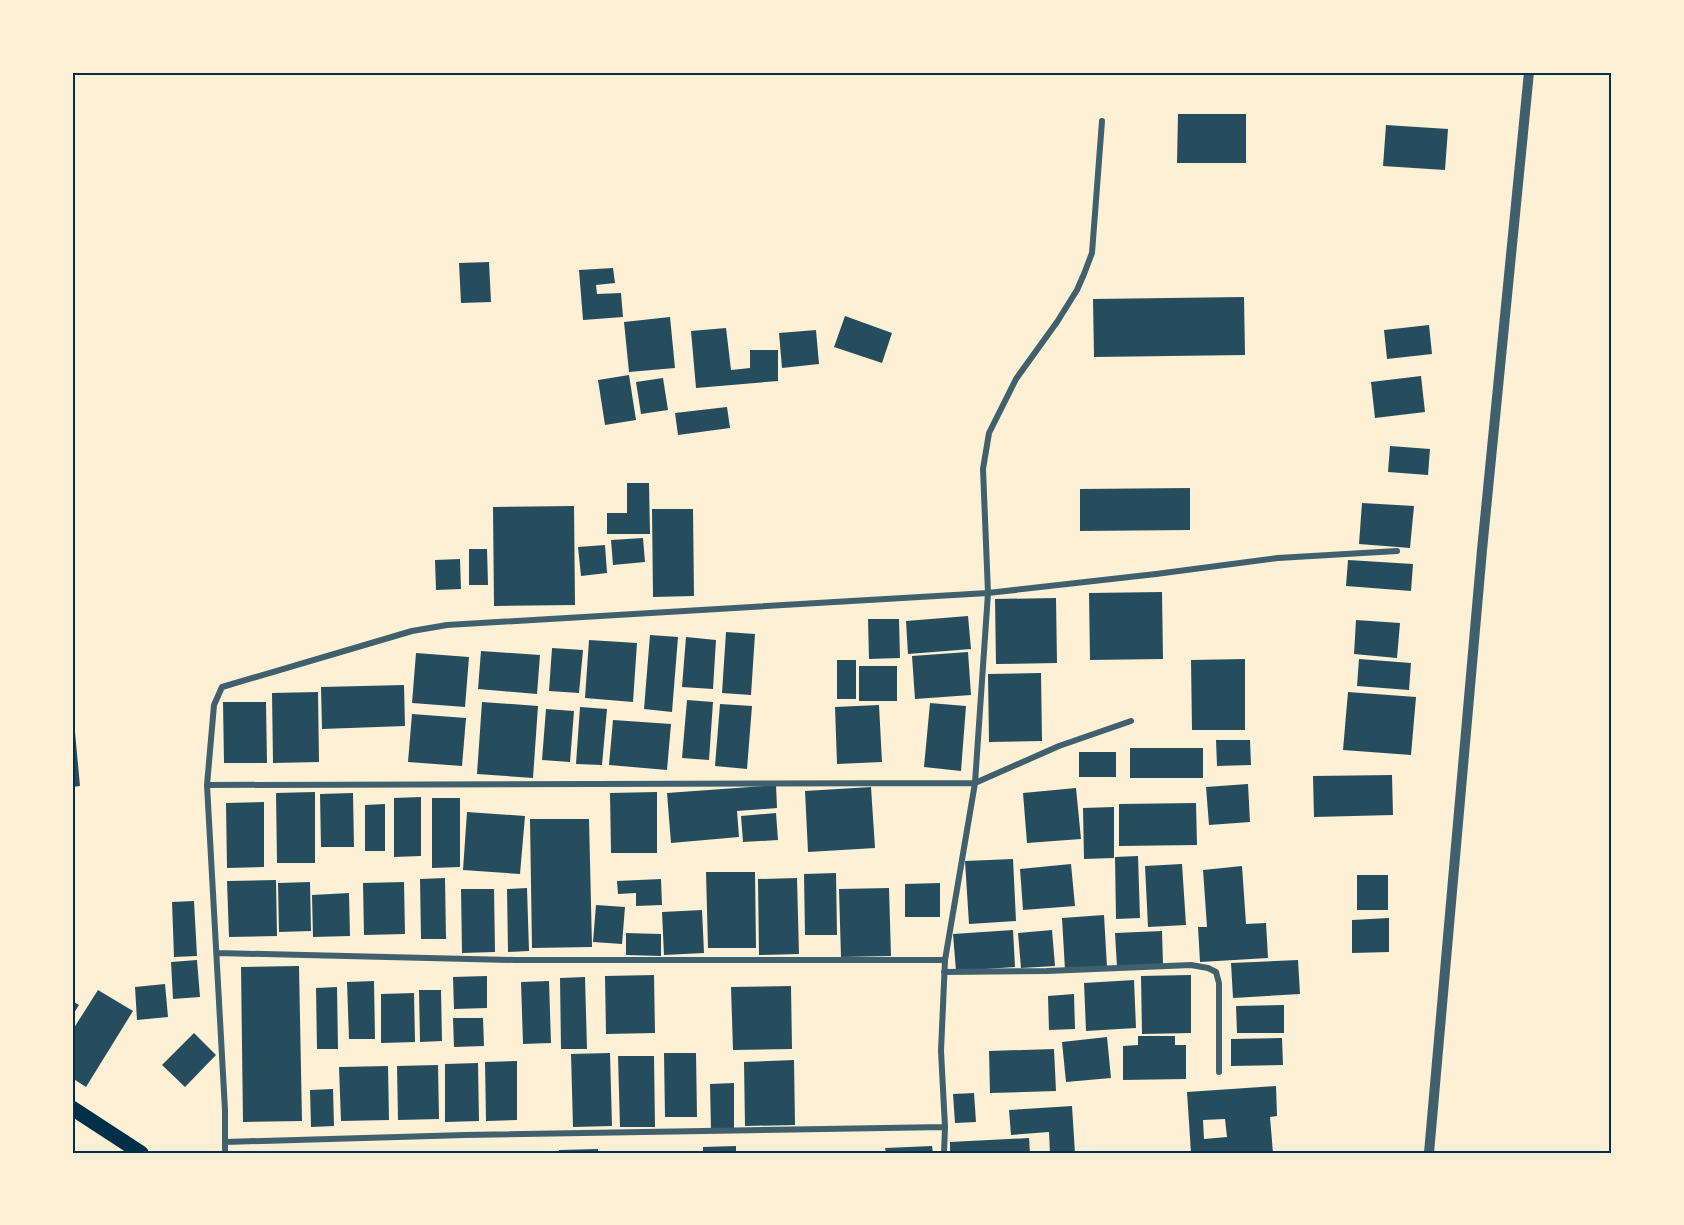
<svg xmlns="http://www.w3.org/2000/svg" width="1684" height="1225" font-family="Lora,serif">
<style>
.building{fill:#264d5e;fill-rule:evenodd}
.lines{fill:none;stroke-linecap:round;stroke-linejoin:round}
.minor{stroke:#3f606c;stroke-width:6}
.tertiary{stroke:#3f606c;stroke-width:10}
.primary{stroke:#003049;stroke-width:15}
.neatline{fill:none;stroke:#003049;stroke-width:2}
</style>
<rect width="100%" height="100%" fill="#fdf0d5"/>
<path class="building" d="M1178,114h68v49h-69z
M1386,125l62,4 -3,41 -62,-4z
M489,262l2,40 -30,1 -2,-40z
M613,268l2,15 -19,2 1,9 24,-1 2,24 -40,3 -4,-50z
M1244,297l1,58 -151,2 -1,-58z
M845,316l47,17 -10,30 -48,-16z
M670,317l5,51 -46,4 -5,-50z
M1429,325l3,29 -45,5 -3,-29z
M726,328l5,42 19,-2v-18h28v31l-82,7 -5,-57z
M816,330l3,34 -37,4 -3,-35z
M629,375l7,45 -31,5 -7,-45z
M1421,376l4,36 -50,6 -4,-36z
M663,378l5,32 -27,4 -5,-32z
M727,407l3,21 -52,7 -3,-22z
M1390,446l40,3 -2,26 -40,-3z
M627,483h22l1,51h-43v-21h20z
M1190,488v42l-110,1v-42z
M1362,503l52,3 -4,42 -51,-4z
M574,506l1,99 -81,1 -1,-99z
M652,509h41l1,87 -41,1z
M643,538l2,24 -32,3 -2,-25z
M605,545l2,28 -26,3 -3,-29z
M469,549h18l1,36h-19z
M460,559l1,30 -25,1 -1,-30z
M1348,560l65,4 -2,27 -65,-5z
M1162,592l1,67 -73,1 -1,-67z
M1056,598l1,65 -61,1 -1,-65z
M968,616l3,33 -63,5 -2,-33z
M868,619h31l1,39 -31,1z
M1356,620l44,3 -3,35 -43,-4z
M726,632l29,2 -4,61 -29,-2z
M650,635l28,2 -6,75 -28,-3z
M686,637l30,3 -3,49 -31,-2z
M589,640l48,3 -4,59 -48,-4z
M552,648l31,2 -4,43 -30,-2z
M481,651l59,4 -3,39 -59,-5z
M968,652l3,43 -56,4 -3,-43z
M416,653l53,4 -4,50 -53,-4z
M1245,659v71h-53l-1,-70z
M1359,659l52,4 -2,27 -52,-4z
M837,660h19v39h-19z
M859,666h38v35h-38z
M1041,673l1,68 -53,1 -1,-68z
M404,685l1,41 -83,3 -1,-42z
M318,692l1,70 -46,1 -1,-70z
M1348,692l68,5 -5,58 -68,-5z
M687,700l26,2 -4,58 -27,-2z
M223,702h43l1,61h-43z
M482,702l56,4 -5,72 -56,-4z
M930,703l36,3 -5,65 -37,-4z
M720,704l32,2 -5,63 -32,-3z
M879,705l3,57 -45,2 -2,-57z
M580,707l27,2 -5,56 -26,-1z
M546,709l28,2 -4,51 -28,-2z
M412,714l54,4 -4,48 -54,-4z
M613,720l58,4 -4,46 -58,-5z
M72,732h3l5,54 -8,1z
M1216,740h34l1,25 -34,1z
M1130,748h73v30h-73z
M1079,752h37v25h-37z
M1392,775l1,40 -79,2 -1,-41z
M1248,784l2,38 -41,3 -3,-38z
M776,785l1,23 -40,3 2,26 -68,6 -4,-50z
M871,787l4,61 -67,4 -3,-61z
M1076,788l5,51 -54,4 -4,-50z
M315,792v71h-38l-1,-70z
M657,792v61h-46l-1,-60z
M353,793l1,54h-33l-1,-53z
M421,797v59l-27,1v-59z
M432,798h28v69l-28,1z
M264,802v65l-37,1 -1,-65z
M1196,803l1,42 -78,1v-42z
M385,804v47h-20v-46z
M1114,807v51l-30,1 -1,-51z
M467,812l58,4 -5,58 -57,-4z
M776,813l2,27 -35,2 -2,-26z
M530,819h59l3,128 -60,1z
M1138,856l2,62 -24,1 -1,-62z
M1013,859l3,62 -47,3 -4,-63z
M1071,864l4,42 -52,4 -3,-41z
M1182,864l4,61 -38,2 -3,-61z
M1242,866l4,58 20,-1 2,35 -68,4 -2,-35h9l-4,-57z
M706,872h49l1,76h-48z
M836,873l1,62h-32l-1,-61z
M1357,875h31v35h-31z
M445,878l1,61h-25l-1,-60z
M797,878l2,76 -40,1 -1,-76z
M661,879l1,26 -26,1v-13l-18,1 -1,-13z
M276,880l1,56 -48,1 -2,-56z
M310,882l1,49 -32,1 -1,-49z
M404,882l1,52 -41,1 -1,-52z
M940,883v34h-35v-33z
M527,888l2,63 -21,1 -1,-63z
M889,888l2,68 -50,1 -2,-68z
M461,889h33l1,63 -33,1z
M349,893l1,43 -37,1 -1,-42z
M194,901l3,55 -23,1 -2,-55z
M596,905l29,2 -3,37 -29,-2z
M702,910l2,43 -40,2 -2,-43z
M1104,915l3,52 -42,3 -3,-52z
M1389,918v34l-37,1v-33z
M1013,930l2,37 -59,4 -3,-37z
M1052,930l3,36 -34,2 -3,-35z
M1162,931l1,34 -46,2 -2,-34z
M626,933l35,1v22l-35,-1z
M197,960l3,37 -27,2 -2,-37z
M1298,960l2,34 -67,4 -2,-35z
M299,966l3,155 -59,1 -2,-155z
M654,975l1,58 -49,1 -1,-58z
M1191,975v58l-49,1 -1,-58z
M487,976v32l-33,1 -1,-32z
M585,977l2,72h-26l-1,-71z
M1134,980l2,48 -50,3 -2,-48z
M374,981l1,58h-26l-2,-57z
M549,981l2,62 -28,1 -2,-62z
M165,984l3,33 -31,3 -2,-33z
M791,986l1,63 -59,1 -2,-63z
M337,987l1,62h-21l-1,-61z
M98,990l35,21 -47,76 -14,-9v-47z
M419,990h22l1,51 -22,1z
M414,993l1,49 -34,1v-49z
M1074,994l1,35 -26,1 -1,-34z
M72,1001l7,4 -7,11z
M1284,1005v28h-47l-1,-27z
M453,1018h30l1,28 -30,1z
M194,1033l22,22 -31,32 -23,-22z
M1138,1036h37v9h11v34l-63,1v-34l15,-1z
M1107,1037l4,41 -45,4 -4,-40z
M1282,1038l1,27 -52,1v-27z
M1054,1049l2,42 -66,2 -1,-42z
M610,1053l2,73 -39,1 -2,-73z
M664,1053h32l1,64h-32z
M618,1056h36l1,71h-35z
M794,1060l1,65 -50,1 -1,-64z
M517,1061v59l-31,1 -1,-59z
M478,1063l1,58 -34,1v-58z
M438,1065l1,54 -41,1 -1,-54z
M388,1066l1,54 -48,1 -2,-54z
M734,1083v47h-23l-1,-46z
M1276,1086l1,30 -7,1 3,36h-82l-4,-61zM1225,1119l2,18 -23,2 -1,-19z
M333,1089l1,37 -23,1 -1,-37z
M974,1093l2,29 -21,1 -2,-29z
M1072,1106l3,47h-25l-1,-21 -38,3 -2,-25z
M1029,1138l1,15h-80v-11z
M736,1146v7h-33v-6z
M932,1146l1,7h-47l-1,-5z
M598,1149v4h-39v-3z"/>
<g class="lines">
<path class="minor" d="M207,785l768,-2 84,-37 72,-25
M217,953l298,7h430
M944,972l103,-1 144,-6 17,3 8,4 3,11v89
M225,1142l240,-7 480,-8
M225,1153v-43l-18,-325 7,-80 8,-18 190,-56 35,-6 541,-32 168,-19 122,-16 119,-7
M944,1153l1,-26 -4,-76 4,-91 30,-177 13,-190 -5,-124 6,-36 27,-54 41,-57 20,-32 7,-16 8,-21 10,-132"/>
<path class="tertiary" d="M1429,1153l53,-603 47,-478"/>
<path class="primary" d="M72,1108l69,45"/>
</g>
<rect width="1684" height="1225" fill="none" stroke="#fdf0d5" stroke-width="147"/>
<rect x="74" y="74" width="1536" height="1078" class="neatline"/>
</svg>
